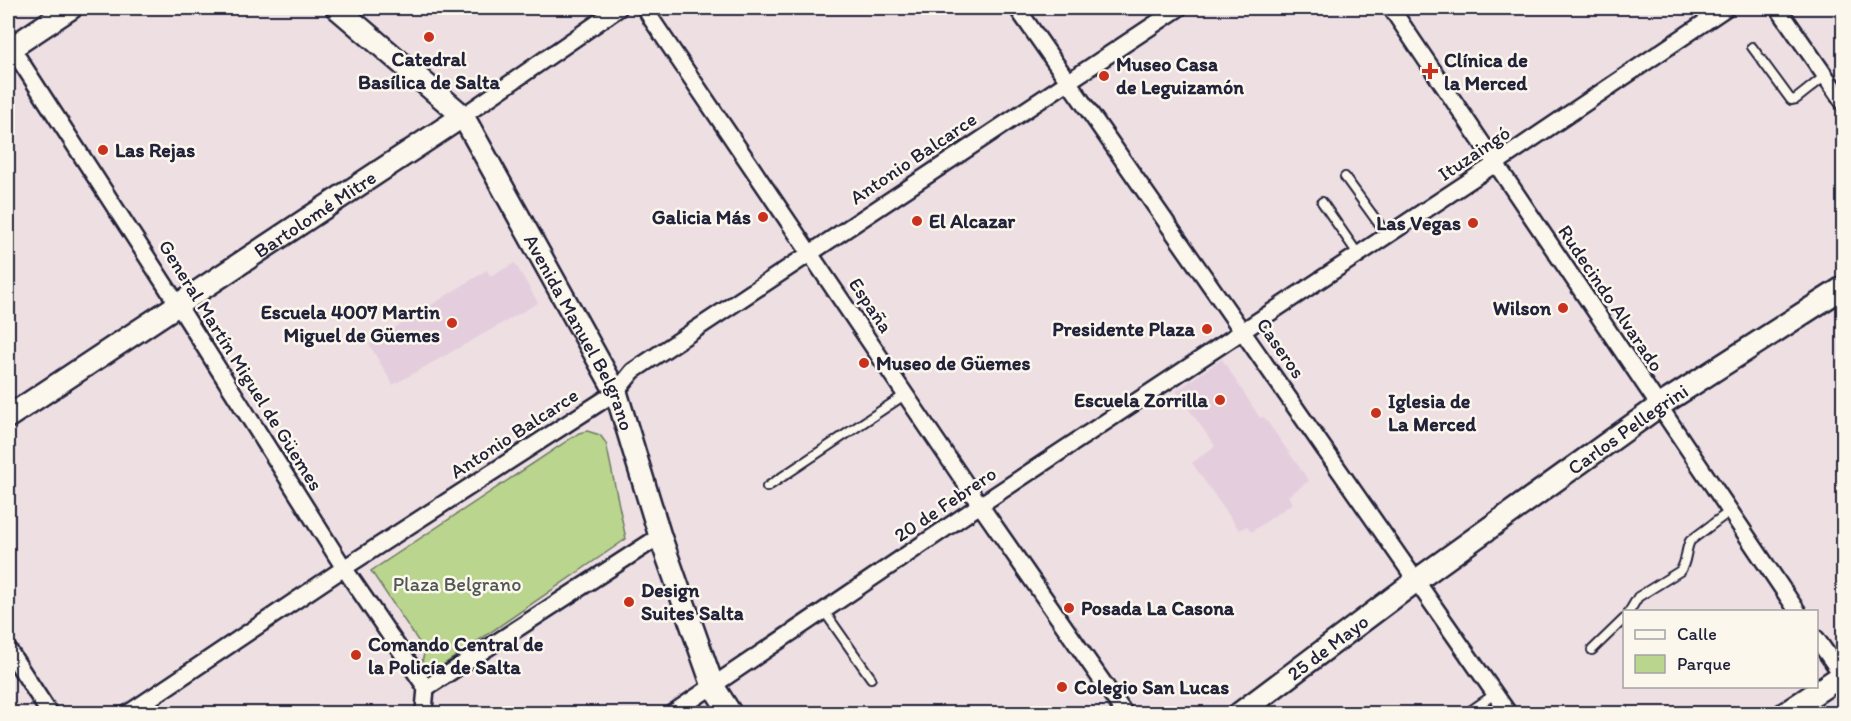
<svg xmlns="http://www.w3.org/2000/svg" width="1851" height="721" font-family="Itim,sans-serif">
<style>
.built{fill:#e4cedd}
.green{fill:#bad58d;stroke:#6e7c64;stroke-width:1.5}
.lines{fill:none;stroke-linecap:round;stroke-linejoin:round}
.lane-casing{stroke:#22223b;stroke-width:12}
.street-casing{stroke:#22223b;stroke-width:20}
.secondary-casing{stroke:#22223b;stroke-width:26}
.lane{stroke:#fbf7ec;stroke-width:8}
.street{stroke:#fbf7ec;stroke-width:15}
.secondary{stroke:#fbf7ec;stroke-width:21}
.poi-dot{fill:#c8321e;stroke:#fbf7ec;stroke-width:2}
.labels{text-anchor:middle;stroke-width:5;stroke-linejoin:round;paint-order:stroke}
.poi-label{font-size:20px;font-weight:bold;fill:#22223b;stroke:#fbf7ec;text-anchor:start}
.street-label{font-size:20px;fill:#22223b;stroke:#fbf7ec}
.park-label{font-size:20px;fill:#505854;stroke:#fbf7ec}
</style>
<rect width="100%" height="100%" fill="#eedfe3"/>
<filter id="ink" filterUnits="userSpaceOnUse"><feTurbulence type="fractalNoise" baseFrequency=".0167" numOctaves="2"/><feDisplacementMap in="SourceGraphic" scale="12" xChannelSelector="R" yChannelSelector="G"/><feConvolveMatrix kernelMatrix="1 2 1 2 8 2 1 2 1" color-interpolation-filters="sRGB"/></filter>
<g filter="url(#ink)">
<path class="built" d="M515,263l23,40 -145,82 -24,-41 118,-74 3,6z
M1222,359l38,59 4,-1 45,64 -21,15 5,7 -42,29 -4,-6 -8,4 -47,-67 23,-17 -39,-55z"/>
<path class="green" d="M587,431l13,4 6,8 20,96 -189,130c-8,1 -11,-2 -15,-8l3,-10 -54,-80 208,-138z"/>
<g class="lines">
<g class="lane-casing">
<path id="lane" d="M1752,47l39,53 5,-1 29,-23
M1345,177l42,58
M1322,202l36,52
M767,487l139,-93
M824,611l47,67
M1629,612l9,-15 42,-26c7,-8 5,-20 10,-30l40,-30
M1592,650l32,-31
M1466,714l30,-21"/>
</g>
<g class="street-casing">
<path id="street" d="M645,8l7,12 328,485 145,209
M1017,8l492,706
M1391,8l407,604
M1778,8l66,95
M8,42l170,263 166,263 82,120 -2,22 2,4
M463,116l156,-108
M1816,638l28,40
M8,649l42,65
M426,688l234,-152
M127,714l217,-146 272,-176 17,-21 546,-363
M671,714l309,-209 515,-341 231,-156"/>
</g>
<g class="secondary-casing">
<g id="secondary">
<path id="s1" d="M337,8l126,108 153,276 44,144 53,150 18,28"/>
<path d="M8,50l63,-42"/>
<path id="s2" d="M8,417l455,-301"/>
<path id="s3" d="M1239,714l178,-134 242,-174 185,-119"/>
<path d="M1784,714l60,-40"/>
</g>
</g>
<use href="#lane" class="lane"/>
<use href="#street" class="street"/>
<use href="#secondary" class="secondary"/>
</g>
</g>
<g class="poi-dot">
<circle cx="429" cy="37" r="6"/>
<path d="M1427 62h6v6h6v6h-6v6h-6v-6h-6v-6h6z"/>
<circle cx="1104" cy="76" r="6"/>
<circle cx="103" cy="150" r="6"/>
<circle cx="763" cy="217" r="6"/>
<circle cx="917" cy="221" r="6"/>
<circle cx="1473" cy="223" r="6"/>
<circle cx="1563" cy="308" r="6"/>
<circle cx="452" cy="323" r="6"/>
<circle cx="1207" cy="329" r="6"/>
<circle cx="864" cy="363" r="6"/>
<circle cx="1220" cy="400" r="6"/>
<circle cx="1376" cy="413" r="6"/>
<circle cx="629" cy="602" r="6"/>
<circle cx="1069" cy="608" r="6"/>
<circle cx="356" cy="655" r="6"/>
<circle cx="1062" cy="687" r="6"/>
</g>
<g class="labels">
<g class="poi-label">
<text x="429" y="66" text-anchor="middle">Catedral<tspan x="429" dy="23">Basílica de Salta</tspan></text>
<text x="1444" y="67">Clínica de<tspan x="1444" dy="23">la Merced</tspan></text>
<text x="1116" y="71">Museo Casa<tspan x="1116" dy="23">de Leguizamón</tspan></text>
<text x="115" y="157">Las Rejas</text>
<text x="751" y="224" text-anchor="end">Galicia Más</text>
<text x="929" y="228">El Alcazar</text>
<text x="1461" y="230" text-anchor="end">Las Vegas</text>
<text x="1551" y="315" text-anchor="end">Wilson</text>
<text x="440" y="319" text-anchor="end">Escuela 4007 Martin<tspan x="440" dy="23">Miguel de Güemes</tspan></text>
<text x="1195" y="336" text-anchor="end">Presidente Plaza</text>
<text x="876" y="370">Museo de Güemes</text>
<text x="1208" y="407" text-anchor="end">Escuela Zorrilla</text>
<text x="1388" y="408">Iglesia de<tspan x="1388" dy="23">La Merced</tspan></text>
<text x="641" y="597">Design<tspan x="641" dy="23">Suites Salta</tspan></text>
<text x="1081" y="615">Posada La Casona</text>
<text x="368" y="651">Comando Central de<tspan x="368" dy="23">la Policía de Salta</tspan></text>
<text x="1074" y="694">Colegio San Lucas</text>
</g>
<g class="street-label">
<text transform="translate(1474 153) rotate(-34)" y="7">Ituzaingó</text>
<text transform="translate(913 158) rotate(-34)" y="7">Antonio Balcarce</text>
<text dy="7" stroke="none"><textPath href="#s2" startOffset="368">Bartolomé Mitre</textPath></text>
<text transform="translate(1611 298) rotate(56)" y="7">Rudecindo Alvarado</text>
<text transform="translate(871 305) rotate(56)" y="7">España</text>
<text dy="7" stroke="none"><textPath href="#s1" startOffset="412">Avenida Manuel Belgrano</textPath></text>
<text transform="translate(1281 348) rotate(55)" y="7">Caseros</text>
<text transform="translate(241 365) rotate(58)" y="7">General Martín Miguel de Güemes</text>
<text dy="7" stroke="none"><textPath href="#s3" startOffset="482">Carlos Pellegrini</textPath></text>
<text transform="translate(514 433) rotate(-33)" y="7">Antonio Balcarce</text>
<text transform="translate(945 504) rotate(-34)" y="7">20 de Febrero</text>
<text dy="7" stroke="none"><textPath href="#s3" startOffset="111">25 de Mayo</textPath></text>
</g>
<g class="park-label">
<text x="457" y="591">Plaza Belgrano</text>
</g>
</g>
<rect width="1851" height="721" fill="none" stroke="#fbf7ec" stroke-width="30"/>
<rect x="15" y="15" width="1821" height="691" fill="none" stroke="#22223b" stroke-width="2" filter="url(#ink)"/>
<rect x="1623" y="610" width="195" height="78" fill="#fbf7ec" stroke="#a4a2a5" stroke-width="1.5"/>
<rect x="1635" y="630" width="30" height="9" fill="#fbf7ec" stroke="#a4a2a5" stroke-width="1.5"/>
<text x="1677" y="640" font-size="18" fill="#22223b">Calle</text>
<rect x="1635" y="655" width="30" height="18" fill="#bad58d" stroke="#a4a2a5" stroke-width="1.5"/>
<text x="1677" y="670" font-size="18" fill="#22223b">Parque</text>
</svg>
